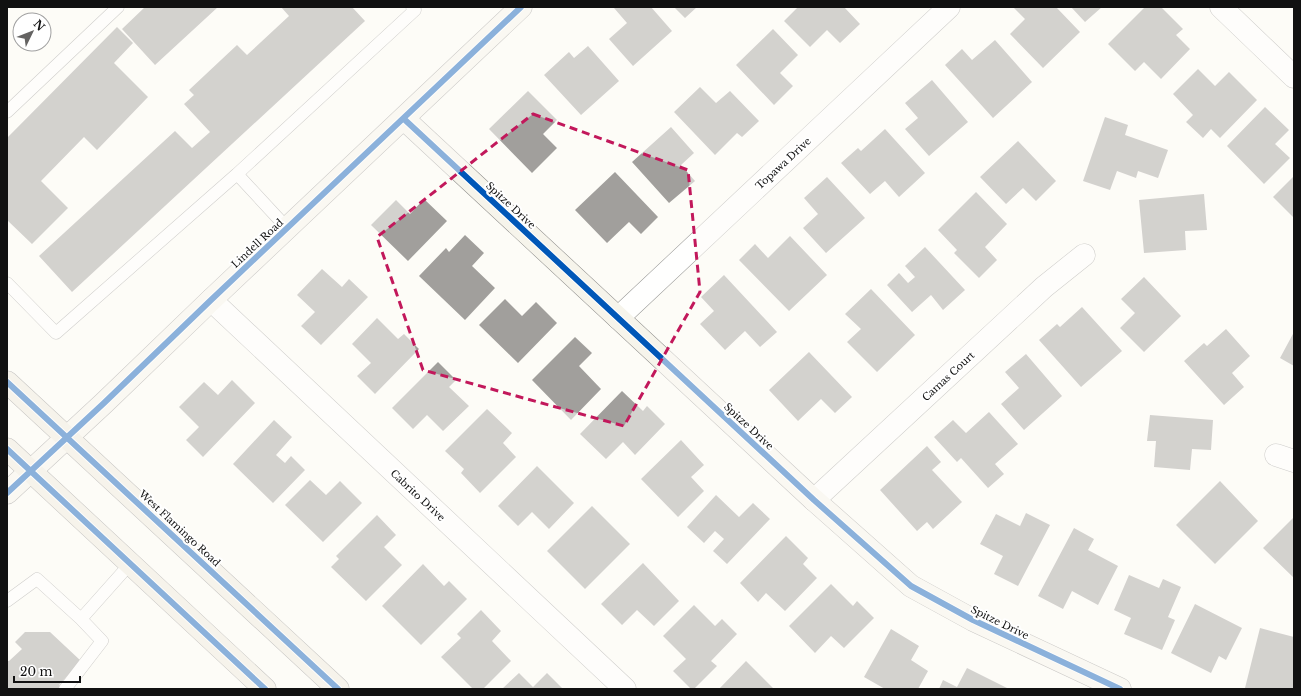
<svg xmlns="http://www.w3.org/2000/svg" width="1301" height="696" font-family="'Libre Baskerville',serif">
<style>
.building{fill:#a19f9c}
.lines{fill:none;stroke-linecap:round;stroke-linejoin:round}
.lane-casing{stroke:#979795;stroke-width:13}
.street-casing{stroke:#979795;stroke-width:23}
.secondary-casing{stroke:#8e8d8b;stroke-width:23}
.primary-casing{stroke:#858482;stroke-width:23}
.lane{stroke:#fffffe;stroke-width:12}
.street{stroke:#fffffe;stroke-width:22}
.secondary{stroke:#f6f4eb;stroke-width:22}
.primary{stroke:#ede9dc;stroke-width:22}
.cycleway-casing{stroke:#fff;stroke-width:8}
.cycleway{stroke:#0057b8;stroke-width:6}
.marked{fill:none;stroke:#c2185b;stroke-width:3;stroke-dasharray:8 5;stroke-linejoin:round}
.labels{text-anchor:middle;stroke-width:4;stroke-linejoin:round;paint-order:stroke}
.street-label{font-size:10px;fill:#111;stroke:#fff}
</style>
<rect width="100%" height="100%" fill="#fdfcf7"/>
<path class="building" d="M145,7h73l-63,58 -33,-36z
M281,7h71l13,14 -293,271 -33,-36 136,-125 17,17 18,-16 -26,-28 10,-9 -5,-5 48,-45 10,10 42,-39z
M615,7h36l21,24 -39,35 -24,-27 18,-16 -13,-15z
M674,7h23l-12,11z
M798,7h46l16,17 -20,19 -13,-13 -17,17 -26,-26z
M1013,7h43l24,25 -37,36 -33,-34 15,-15z
M1071,7h31l-17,15z
M1145,7h16l22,22 -7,6 14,14 -29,30 -17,-17 -9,9 -27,-27z
M117,27l16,16 -19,20 34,34 -51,53 -13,-13 -43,44 27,27 -36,36 -25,-24v-82z
M773,29l25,26 -18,18 13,13 -19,19 -38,-40z
M995,40l37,42 -39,36 -48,-53 17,-16 10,11z
M588,46l31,35 -38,34 -37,-40 25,-23 5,6z
M1198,69l17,17 14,-14 28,28 -37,38 -9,-9 -8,9 -17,-16 7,-7 -20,-21z
M932,80l36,42 -39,34 -24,-27 13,-11 -13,-15z
M700,87l16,16 14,-12 29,30 -17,16 -5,-4 -22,22 -41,-43z
M528,91l29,29 -14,14 14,14 -25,25 -43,-44z
M1265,107l24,23 -14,14 15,14 -26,26 -37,-38z
M1105,117l23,8 -3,10 43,15 -10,28 -20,-7 -2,7 -19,-7 -7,19 -27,-9z
M671,127l23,26 -13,12 14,16 -26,22 -37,-41z
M885,129l40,44 -26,24 -14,-16 -15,13 -29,-31 17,-15 3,3z
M1018,141l38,40 -20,20 -13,-13 -17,16 -26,-27z
M615,172l43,45 -17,17 -12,-12 -22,21 -32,-33z
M1294,176v42l-21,-21z
M827,177l38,41 -39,35 -23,-25 15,-14 -14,-16z
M976,192l31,32 -22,23 12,13 -18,18 -25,-25 3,-3 -19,-20z
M1204,194l3,36 -22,1 1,19 -42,3 -5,-53z
M424,199l23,22 -39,40 -37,-36 25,-25 14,14z
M465,235l19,18 -12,13 23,22 -30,32 -46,-44 27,-28 3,4z
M790,236l37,39 -38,36 -50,-51 16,-16 13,14z
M925,247l40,43 -22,20 -12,-15 -19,17 -25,-27 12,-12 9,10 7,-6 -10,-11z
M322,269l20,18 7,-8 19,18 -47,48 -20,-19 14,-14 -18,-17z
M724,275l53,57 -17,15 -15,-16 -20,19 -25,-26 14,-13 -13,-14z
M1144,277l37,39 -37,36 -24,-24 15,-15 -14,-14z
M871,289l44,46 -38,37 -30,-30 14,-13 -16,-15z
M505,299l17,17 14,-14 21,21 -39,40 -39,-38z
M1082,307l40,44 -41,36 -42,-47 18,-16 3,3z
M377,318l21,21 6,-5 15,15 -44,45 -18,-18 14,-13 -19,-19z
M1226,329l24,27 -18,17 12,14 -20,18 -40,-44 20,-18 3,3z
M1294,332v34l-14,-8z
M575,337l17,16 -13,13 22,23 -30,31 -39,-40z
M809,352l43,45 -17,16 -14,-14 -23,22 -29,-31z
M1026,354l36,42 -38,34 -23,-26 18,-16 -14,-16z
M438,362l18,18 -7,7 20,19 -26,25 -16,-16 -14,14 -21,-21z
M232,380l23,23 -52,54 -17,-17 13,-13 -20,-20 25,-25 14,13z
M622,391l21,20 4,-5 18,18 -30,31 -12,-13 -17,17 -26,-25z
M487,409l25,24 -9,10 13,14 -36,36 -19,-20 3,-4 -19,-18z
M989,412l29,32 -23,20 9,10 -16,14 -27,-30 -4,4 -23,-25 19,-17 13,13z
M1150,415l63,5 -2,30 -19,-1 -2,21 -36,-3 2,-26h-9z
M274,420l18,17 -16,18 9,8 6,-7 14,14 -32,33 -40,-39z
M681,440l23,25 -13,12 13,14 -26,26 -37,-38z
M927,446l14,16 -9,8 30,32 -29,27 -6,-7 -10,9 -37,-41z
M537,466l37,37 -25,26 -17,-17 -14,14 -20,-20z
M310,480l16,15 14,-14 22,22 -39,39 -38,-37z
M1220,481l38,40 -43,43 -39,-39z
M716,495l23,22 14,-14 17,16 -43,45 -14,-13 11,-12 -9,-8 -11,12 -17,-16z
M592,506l38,38 -45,45 -38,-38z
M1026,513l24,12 -32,61 -24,-12 9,-18 -23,-12 16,-30 24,12z
M377,515l19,20 -12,12 18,18 -36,36 -35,-34 8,-8 -3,-3z
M1294,517v61l-31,-30z
M1074,528l20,11 -6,11 30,16 -20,39 -26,-14 -9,18 -25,-13z
M786,536l22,22 -5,6 14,14 -32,33 -19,-18 -8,9 -18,-19z
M643,563l36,38 -25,25 -17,-16 -15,15 -21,-21z
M423,564l21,22 5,-5 18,18 -46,46 -39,-39z
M1129,575l30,13 4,-9 18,8 -13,30 7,3 -13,30 -38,-16 7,-16 -17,-8z
M831,584l22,22 4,-5 17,17 -30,30 -13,-12 -16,17 -26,-27z
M1195,604l47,24 -16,32 -7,-4 -8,17 -40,-20z
M694,605l21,21 7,-7 15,15 -26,27 6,5 -23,23h-3l-18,-18 13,-12 -23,-23z
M481,610l20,21 -9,10 19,20 -28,28h-10l-32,-32 20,-19 -4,-4z
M1260,628l34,9v52h-43l-6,-1z
M891,629l28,17 -8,14 17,11 -10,18h-33l-21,-12z
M25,632h25l31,29 -22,24 5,4h-57v-28h2l13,-12 -7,-7z
M746,661l28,28h-55z
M967,668l42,21h-70l4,-9 14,7z
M519,673l14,14 14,-14 16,16h-61z"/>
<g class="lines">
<g class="lane-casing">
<path id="lane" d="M7,112l111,-105
M237,174l50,54
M7,283l49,50 181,-159 178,-164 -3,-3
M7,601l30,-22 44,40 49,-55
M65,689l37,-48 -21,-22"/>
</g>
<g class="street-casing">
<path id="street" d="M1221,7l73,70
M211,300l414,389
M618,318l331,-311
M1276,455l18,6
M814,500l230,-213 40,-32"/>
</g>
<g class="secondary-casing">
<path id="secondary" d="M404,119l410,381 97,86 62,34 147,69
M7,493l97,-90 107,-103 310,-293"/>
</g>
<g class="primary-casing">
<path id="primary" d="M7,382l331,307
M7,449l258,240"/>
</g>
<use href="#lane" class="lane"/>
<use href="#street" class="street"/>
<use href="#secondary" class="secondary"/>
<use href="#primary" class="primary"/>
<g class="cycleway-casing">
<path id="cycleway" d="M404,119l410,381 97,86 62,34 147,69
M7,382l331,307
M7,449l258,240
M7,493l97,-90 107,-103 310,-293"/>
</g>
<use href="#cycleway" class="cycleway"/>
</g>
<path d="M0 0H1301V696H0ZM533,114l155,56 12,122 -76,134 -201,-56 -46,-133z" fill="#fdfcf7" fill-opacity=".55" fill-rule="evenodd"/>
<path class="marked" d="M533,114l155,56 12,122 -76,134 -201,-56 -46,-133z"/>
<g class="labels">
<g class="street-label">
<text transform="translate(783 163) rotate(-43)" y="4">Topawa Drive</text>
<text transform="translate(511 205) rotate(43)" y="4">Spitze Drive</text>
<text transform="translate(257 243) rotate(-43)" y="4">Lindell Road</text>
<text transform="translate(948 376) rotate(-43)" y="4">Camas Court</text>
<text transform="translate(749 426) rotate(43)" y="4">Spitze Drive</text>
<text transform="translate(418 495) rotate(43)" y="4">Cabrito Drive</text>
<text transform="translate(180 528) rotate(43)" y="4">West Flamingo Road</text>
<text transform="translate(1000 622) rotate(26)" y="4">Spitze Drive</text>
</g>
</g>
<rect width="1301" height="696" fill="none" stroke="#111111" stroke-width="16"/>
<g transform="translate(32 32) rotate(47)"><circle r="19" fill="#ffffff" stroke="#a0a0a0"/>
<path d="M0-3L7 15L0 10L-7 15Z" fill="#646362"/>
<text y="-6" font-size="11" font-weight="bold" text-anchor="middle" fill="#111111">N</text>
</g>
<path d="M14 676v6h66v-6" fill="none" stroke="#111111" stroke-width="2"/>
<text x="20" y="676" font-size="12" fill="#111111" stroke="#ffffff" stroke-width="3" paint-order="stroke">20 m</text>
</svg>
